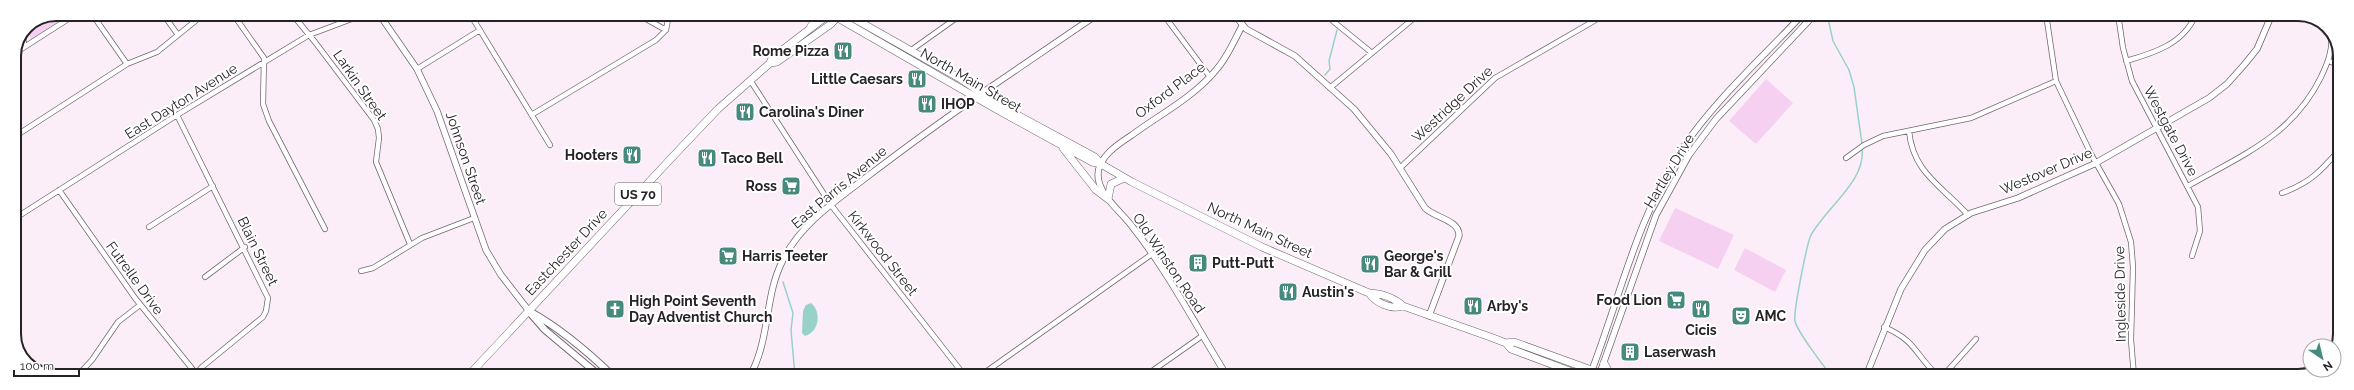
<svg xmlns="http://www.w3.org/2000/svg" width="2354" height="390" font-family="Raleway,sans-serif">
<style>
.green{fill:#f6d0f0}
.water{fill:#98d2c6}
.lines{fill:none;stroke-linecap:round;stroke-linejoin:round}
.stream{stroke:#98d2c6;stroke-width:1.5}
.minor-casing{stroke:#726770;stroke-width:6}
.tertiary-casing{stroke:#726770;stroke-width:7}
.secondary-casing{stroke:#726770;stroke-width:8}
.primary-casing{stroke:#726770;stroke-width:8}
.minor{stroke:#fff;stroke-width:4.5}
.tertiary{stroke:#fff;stroke-width:5.5}
.secondary{stroke:#fff;stroke-width:6}
.primary{stroke:#fff;stroke-width:7}
.labels{text-anchor:middle;stroke-width:4;stroke-linejoin:round;paint-order:stroke}
.shield{fill:#fff;stroke:#686467;stroke-width:1}
.shield-label{font-size:13px;font-weight:bold;fill:#272226}
.poi-label{font-size:14px;font-weight:bold;fill:#272226;stroke:#fff;text-anchor:start}
.street-label{font-size:14px;fill:#272226;stroke:#fff}
.rim{fill:none;stroke:#272226;stroke-width:2}
</style>
<rect width="100%" height="100%" fill="#fbeef9"/>
<path class="green" d="M56,14h13l-38,26 -2,-6 3,-10z
M1766,79l27,24 -37,41 -27,-23z
M1675,208l59,27 -16,34 -59,-28z
M1745,248l41,22 -11,22 -41,-22z"/>
<path class="water" d="M811,303c11,9 8,29 -6,33l-3,-3 1,-22 3,-6z"/>
<g class="lines">
<path class="stream" d="M1827,14l6,27 16,29 5,17 8,57
M1340,20l2,-6
M1325,75l5,-6 -1,-8 8,-31
M783,282l10,31 -2,17 4,46
M1832,376c-8,-9 -35,-45 -37,-55 -2,-8 12,-78 16,-86 2,-4 6,-9 9,-13 15,-21 46,-45 42,-74"/>
<g class="minor-casing">
<path id="minor" d="M92,14l35,50
M163,14l15,21
M233,14l31,44 -1,46 6,17 56,108
M292,14l23,28 59,78 4,9 1,9 -3,24 34,82
M470,14l80,131
M637,14l29,16
M1163,14l47,63
M1327,14l7,8 38,31
M2046,14l10,67 35,73 28,50 12,38 2,25 -2,73 3,36
M2118,14l5,34 9,33 66,126 2,24 -8,25
M23,33l1,14
M910,51l52,-37
M15,53l61,-39
M2126,61c28,-8 58,-17 70,-47
M2329,61l11,5
M417,69l63,-39
M750,80l81,125 134,171
M1331,87l88,-73
M533,114l123,-74 10,-10 3,-16
M177,115l91,183 -2,13 -3,6 -61,50 -8,9
M1909,131c4,42 33,55 59,84
M14,137l113,-73 30,-12 47,-38
M1846,158l18,-13 19,-9 88,-18 85,-37
M1400,168l95,-90 111,-64
M2188,186c54,-31 104,-50 133,-109 7,-15 12,-27 10,-44
M59,190l76,108 63,78
M2282,193c28,-10 39,-22 58,-44
M14,219l163,-104 132,-80 56,-21
M149,227l64,-41
M361,271l12,-3 49,-30 52,-20
M205,277l40,-30
M1884,327c33,14 31,28 54,49
M77,376l15,-16 26,-38 22,-17
M980,376l172,-122
M1145,376l57,-40
M1943,376l33,-37"/>
</g>
<g class="tertiary-casing">
<path id="tertiary" d="M379,14l38,55 20,42 49,139 15,25 28,36
M1234,14l12,15 49,27 59,53 37,45 34,54c10,10 35,12 34,28l-30,80
M982,93l116,-79
M1592,370c28,-74 46,-154 90,-221 34,-50 80,-91 121,-135
M1600,373l56,-158 33,-60 27,-36 99,-105
M750,376c21,-39 14,-80 33,-116 17,-35 51,-58 81,-81 37,-28 74,-56 113,-82
M1227,376c-31,-50 -60,-106 -96,-151 -11,-14 -33,-31 -33,-50 0,-18 20,-31 34,-40 27,-20 62,-38 84,-65 11,-12 18,-29 26,-44
M1866,376l35,-87 24,-39 20,-21 26,-16 47,-15 76,-34 115,-66 18,-14 17,-19 13,-16 15,-35"/>
</g>
<g class="secondary-casing">
<path id="secondary" d="M529,311c31,17 58,40 84,65
M531,314l14,16 55,46
M1590,376l2,-6"/>
</g>
<g class="primary-casing">
<path id="primary" d="M831,14l165,95 96,53 9,2 31,18 130,65 107,46c11,0 26,5 34,13l90,32 13,5 5,6 72,27
M846,14l115,65 38,26 96,52 6,7
M811,26l3,-3 1,-9
M770,63l2,-5 52,-40 12,-1
M1063,148l33,42 12,9 3,-15 13,-6
M1369,293c7,10 22,17 34,13
M1506,343l8,-1 94,34
M1604,363l7,13
M468,376l210,-225 40,-42 52,-46 7,-1 54,-38 8,-9"/>
</g>
<use href="#minor" class="minor"/>
<use href="#tertiary" class="tertiary"/>
<use href="#secondary" class="secondary"/>
<use href="#primary" class="primary"/>
</g>
<defs>
<g id="restaurant-square" transform="scale(1)"><rect x="-9" y="-9" width="18" height="18" rx="4" fill="#468a7d" stroke="#fff"/><path d="M-5-6h1v4h1v-4h1v4h1v-4h1v5L-1.5 .5V6h-2V.5L-5-1ZM5-6V6H3V1.5H1.5Q1.5-4 5-6Z" fill="#fff"/></g>
<g id="supermarket-square" transform="scale(1)"><rect x="-9" y="-9" width="18" height="18" rx="4" fill="#468a7d" stroke="#fff"/><path d="M-6-5.5h2.5l.6 2H6L4.5 2H-2.5L-4.4-4H-6ZM-1.5 3.2a1.3 1.3 0 1 0 .1 0ZM3 3.2a1.3 1.3 0 1 0 .1 0Z" fill="#fff"/></g>
<g id="building-square" transform="scale(1)"><rect x="-9" y="-9" width="18" height="18" rx="4" fill="#468a7d" stroke="#fff"/><path d="M-4-6H4V6H1V3H-1V6H-4ZM-2.5-4.3h1.7v1.8h-1.7ZM.8-4.3h1.7v1.8H.8ZM-2.5-1h1.7V.8h-1.7ZM.8-1h1.7V.8H.8Z" fill="#fff"/></g>
<g id="church-square" transform="scale(1)"><rect x="-9" y="-9" width="18" height="18" rx="4" fill="#468a7d" stroke="#fff"/><path d="M-1.2-6h2.4v3.5h3.3v2.4h-3.3V6h-2.4V-.1h-3.3v-2.4h3.3Z" fill="#fff"/></g>
<g id="theatre-square" transform="scale(1)"><rect x="-9" y="-9" width="18" height="18" rx="4" fill="#468a7d" stroke="#fff"/><path d="M-5-5.5Q0-4 5-5.5V0Q5 5 0 6Q-5 5-5 0ZM-3.3-2.5H-1v1.5H-3.3ZM1-2.5H3.3v1.5H1ZM-2.8 1Q0 5.5 2.8 1Z" fill="#fff"/></g>
</defs>
<g fill-rule="evenodd">
<use href="#restaurant-square" x="843" y="51"/>
<use href="#restaurant-square" x="917" y="79"/>
<use href="#restaurant-square" x="927" y="104"/>
<use href="#restaurant-square" x="745" y="112"/>
<use href="#restaurant-square" x="632" y="155"/>
<use href="#restaurant-square" x="707" y="158"/>
<use href="#supermarket-square" x="791" y="186"/>
<use href="#supermarket-square" x="728" y="256"/>
<use href="#building-square" x="1198" y="263"/>
<use href="#restaurant-square" x="1370" y="264"/>
<use href="#restaurant-square" x="1288" y="292"/>
<use href="#supermarket-square" x="1676" y="300"/>
<use href="#restaurant-square" x="1473" y="306"/>
<use href="#church-square" x="615" y="309"/>
<use href="#restaurant-square" x="1701" y="309"/>
<use href="#theatre-square" x="1741" y="316"/>
<use href="#building-square" x="1630" y="352"/>
</g>
<g class="labels">
<rect class="shield" x="615" y="183" width="46" height="22" rx="3"/>
<g class="shield-label">
<text x="638" y="199">US 70</text>
</g>
<g class="poi-label">
<text x="829" y="56" text-anchor="end">Rome Pizza</text>
<text x="903" y="84" text-anchor="end">Little Caesars</text>
<text x="941" y="109">IHOP</text>
<text x="759" y="117">Carolina's Diner</text>
<text x="618" y="160" text-anchor="end">Hooters</text>
<text x="721" y="163">Taco Bell</text>
<text x="777" y="191" text-anchor="end">Ross</text>
<text x="742" y="261">Harris Teeter</text>
<text x="1384" y="261">George's<tspan x="1384" dy="16">Bar &amp; Grill</tspan></text>
<text x="1212" y="268">Putt-Putt</text>
<text x="1302" y="297">Austin's</text>
<text x="1662" y="305" text-anchor="end">Food Lion</text>
<text x="629" y="306">High Point Seventh<tspan x="629" dy="16">Day Adventist Church</tspan></text>
<text x="1487" y="311">Arby's</text>
<text x="1755" y="321">AMC</text>
<text x="1701" y="335" text-anchor="middle">Cicis</text>
<text x="1644" y="357">Laserwash</text>
</g>
<g class="street-label">
<text transform="translate(971 80) rotate(30)" y="5">North Main Street</text>
<text transform="translate(360 85) rotate(55)" y="5">Larkin Street</text>
<text transform="translate(1170 90) rotate(-37)" y="5">Oxford Place</text>
<text transform="translate(181 101) rotate(-32)" y="5">East Dayton Avenue</text>
<text transform="translate(1452 104) rotate(-43)" y="5">Westridge Drive</text>
<text transform="translate(2171 131) rotate(62)" y="5">Westgate Drive</text>
<text transform="translate(466 158) rotate(71)" y="5">Johnson Street</text>
<text transform="translate(1669 171) rotate(-59)" y="5">Hartley Drive</text>
<text transform="translate(2046 171) rotate(-23)" y="5">Westover Drive</text>
<text transform="translate(839 187) rotate(-40)" y="5">East Parris Avenue</text>
<text transform="translate(1260 230) rotate(25)" y="5">North Main Street</text>
<text transform="translate(258 251) rotate(64)" y="5">Blain Street</text>
<text transform="translate(566 252) rotate(-47)" y="5">Eastchester Drive</text>
<text transform="translate(883 253) rotate(52)" y="5">Kirkwood Street</text>
<text transform="translate(1169 263) rotate(56)" y="5">Old Winston Road</text>
<text transform="translate(135 278) rotate(54)" y="5">Futrelle Drive</text>
<text transform="translate(2120 294) rotate(-91)" y="5">Ingleside Drive</text>
</g>
</g>
<path d="M0 0H2354V390H0ZM56 21H2298A35 35 0 0 1 2333 56V334A35 35 0 0 1 2298 369H56A35 35 0 0 1 21 334V56A35 35 0 0 1 56 21Z" fill="#fff" fill-rule="evenodd"/>
<path class="rim" d="M56 21H2298A35 35 0 0 1 2333 56V334A35 35 0 0 1 2298 369H56A35 35 0 0 1 21 334V56A35 35 0 0 1 56 21Z"/>
<g transform="translate(2322 358) rotate(145)"><circle r="19" fill="#ffffff" stroke="#a9a7a8"/>
<path d="M0-3L7 15L0 10L-7 15Z" fill="#468a7d"/>
<text y="-6" font-size="11" font-weight="bold" text-anchor="middle" fill="#272226">N</text>
</g>
<path d="M14 370v6h65v-6" fill="none" stroke="#272226" stroke-width="2"/>
<text x="20" y="370" font-size="12" fill="#272226" stroke="#ffffff" stroke-width="3" paint-order="stroke">100 m</text>
</svg>
